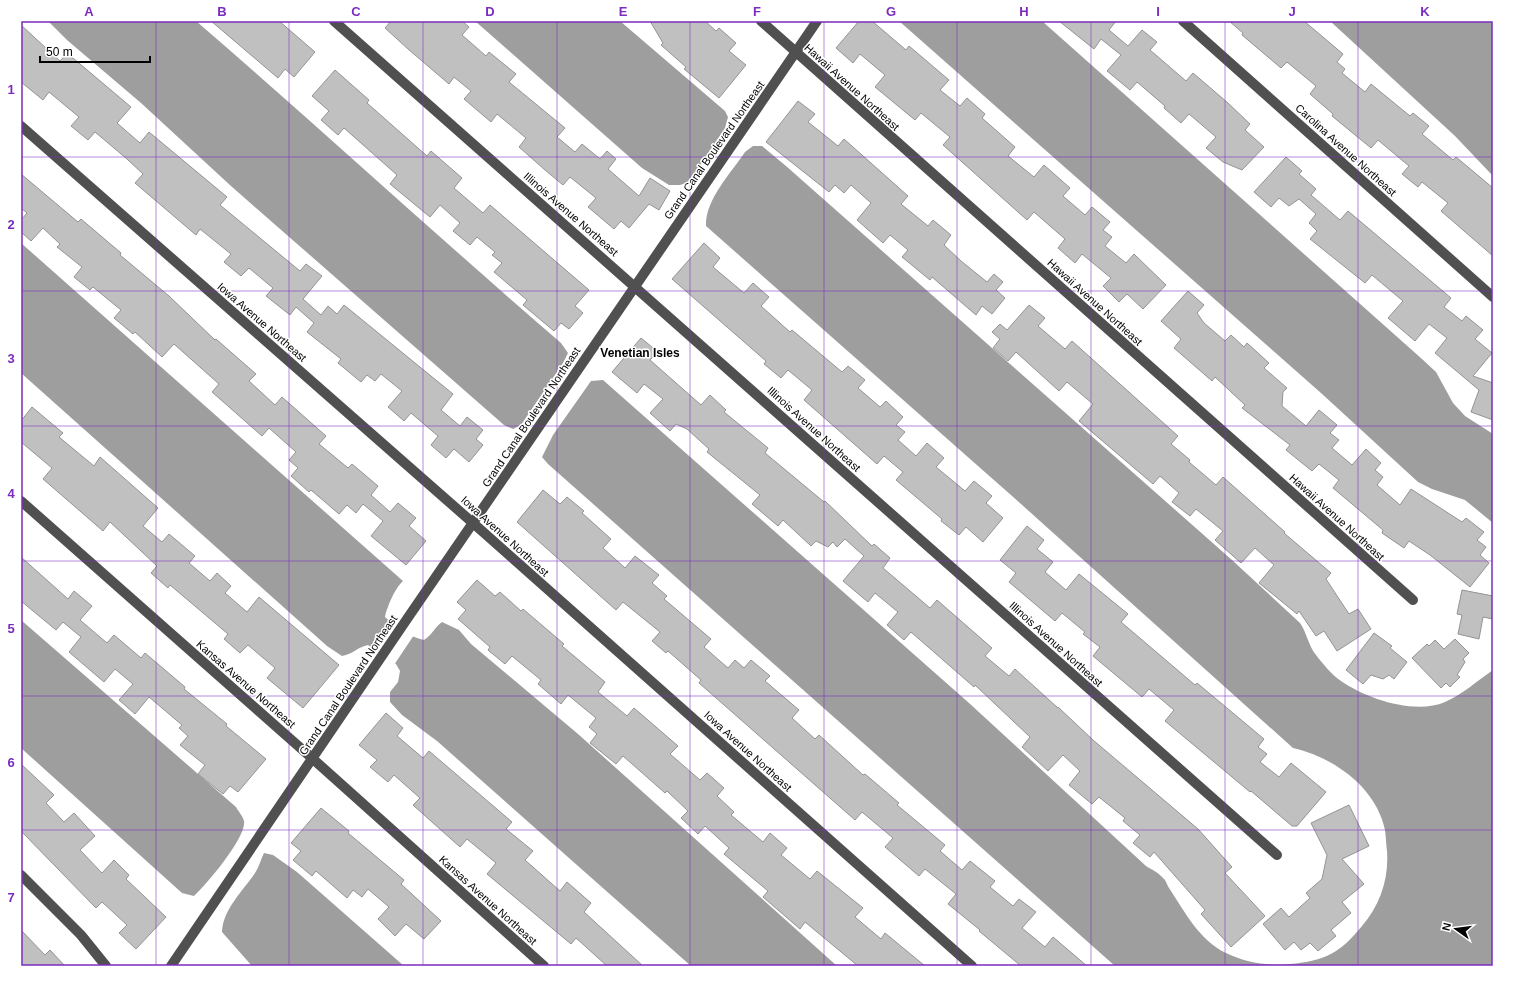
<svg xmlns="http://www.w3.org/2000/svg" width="1514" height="987" font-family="Helvetica,sans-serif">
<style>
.water{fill:#9e9e9e}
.pier{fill:#fff}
.building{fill:#c0c0c0;stroke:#949494}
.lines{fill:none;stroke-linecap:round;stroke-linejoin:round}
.minor{stroke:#505050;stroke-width:10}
.grid{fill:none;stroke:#7b2cbf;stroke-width:1;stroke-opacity:0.55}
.labels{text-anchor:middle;stroke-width:3;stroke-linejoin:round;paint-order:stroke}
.street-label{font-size:11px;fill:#000;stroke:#fff}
.neighbourhood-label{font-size:12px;font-weight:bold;fill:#000;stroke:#fff}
.neatline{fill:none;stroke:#7b2cbf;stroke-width:1.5}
.grid-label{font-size:13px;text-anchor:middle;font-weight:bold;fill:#7b2cbf}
</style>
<rect width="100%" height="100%" fill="#fff"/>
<path class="water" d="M48,21h148c123,106 242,216 365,322l7,10 -5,10 -42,62 -8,4 -9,-4 -273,-239 -90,-83 -74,-63z
M475,21h145l105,90 3,6 -3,11 -36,54 -9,3h-11l-27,-17z
M899,21h143l380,338 14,13 17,31 12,13 28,18v89l-28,-23 -33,-11 -14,-7 -97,-89z
M1330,21h163v155l-38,-40z
M753,146h9l24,20 446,394 68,63c7,10 8,22 16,32 7,9 16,20 25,26 26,18 74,34 104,21 18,-8 32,-21 48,-32v296h-378l-567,-502 -6,-7 11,-22 38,-54 12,-1 366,323 177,163c5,3 13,7 17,12 3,2 4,7 6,10 16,24 30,52 57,65 21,10 41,13 64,11 35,-3 50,-11 72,-38 18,-21 27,-47 25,-75 -1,-7 -1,-14 -2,-21 -9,-43 -52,-73 -92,-82l-272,-244 -315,-278c-1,-26 25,-53 39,-74z
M21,243l382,338c-8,7 -16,26 -18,36 11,10 24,20 39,23 9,-6 10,-12 18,-18l17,8 12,14 107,90 259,232h-146l-254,-225 -35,-26 -12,-13v-10l8,-10 2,-11 -4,-7 -28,-19c-10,2 -15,9 -26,11l-15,-10 -306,-273z
M21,620l215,187c2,4 7,9 8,14 3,16 -38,64 -50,75l-12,-3 -161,-145z
M264,853l9,2 24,17 107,94h-152l-30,-34c1,-23 21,-41 33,-59 4,-6 6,-14 9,-20z"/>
<path class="pier" d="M391,620l23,15 -20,30 -22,-16z"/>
<path class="building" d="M211,21h68l36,31 -21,25 -9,-8 -7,9z
M391,21h71l7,6 -7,8 24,21 3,-4 27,22 -7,8 56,46 -8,9 18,15 7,-8 18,15 7,-8 9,8 -8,10 31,27 11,-18 20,13 -11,19 -10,-6 -20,24 -8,-7 -7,8 -26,-22 8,-9 -26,-21 -7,8 -18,-15 -26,-23 7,-9 -29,-24 -6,8 -27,-23 7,-8 -17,-14 -5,7 -41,-35 -23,-21z
M650,21h55l11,10 3,-3 17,15 -7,8 17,14 -27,33 -35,-29 2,-2 -25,-22 2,-2z
M859,21h13l34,29 3,-4 40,34 -9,10 20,16 7,-8 18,16 -3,4 33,29 -7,9 26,21 10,-12 26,23 -7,8 22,19 7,-8 18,15 -7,8 9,7 -7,9 21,17 8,-9 32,31 -23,24 -16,-15 -8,8 -16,-16 8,-8 -29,-24 -7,9 -17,-15 7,-9 -31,-27 -7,8 -84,-75 7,-8 -29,-24 -6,7 -40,-33 10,-12 -25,-21 -7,9 -17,-15z
M1059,21h57l-7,9 19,16 14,-16 15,12 -7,8 36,31 7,-8 35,30 22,21 -5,6 19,17 -22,23 -19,-8 -17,-14 10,-11 -27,-23 -8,9 -17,-15 1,-2 -28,-24 -7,8 -23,-19 14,-16 -20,-16 -7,10z
M1229,21h75l39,33 -6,8 8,7 -3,4 23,19 6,-8 39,32 3,-3 16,13 -7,8 31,26 3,-3 37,31v68l-52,-45 7,-8 -26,-21 -4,5 -16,-13 7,-8 -31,-26 -7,8 -39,-32 1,-2 -23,-20 6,-8 -29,-24 -6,6 -39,-33 1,-2z
M21,25l39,36 7,-8 64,54 -14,16 23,20 9,-11 78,65 -7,8 80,66 6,-7 16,12 -19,23 18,16 7,-9 9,8 7,-9 109,89 -12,16 19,16 7,-9 16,13 -7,9 7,6 -14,17 -15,-13 -8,9 -15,-13 7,-9 -27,-23 -7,8 -16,-14 14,-16 -21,-17 -6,7 -8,-6 -6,7 -23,-19 3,-4 -34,-27 7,-9 -18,-16 -6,8 -24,-19 7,-8 -24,-20 -8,8 -17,-14 7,-8 -31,-25 -4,6 -61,-52 8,-9 -16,-15 -32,-27 -7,8 -17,-14 8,-9 -30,-25 -6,8 -22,-18z
M335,70l34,30 -2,3 60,53 4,-5 31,27 -8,10 29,25 7,-8 99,85 -14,16 8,7 -14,16 -8,-6 -7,8 -31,-26 4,-5 -33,-28 8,-9 -10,-8 3,-3 -18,-15 -7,8 -17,-14 7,-8 -20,-18 -10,12 -40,-33 7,-9 -53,-47 -6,7 -17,-15 8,-9 -17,-15z
M798,101l17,13 -7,8 30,24 6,-7 64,57 -7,8 27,22 5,-6 18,15 -7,10 17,16 26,21 7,-8 9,8 -7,8 9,8 -13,16 -10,-8 -6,9 -44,-38 -2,3 -28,-23 6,-7 -18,-15 -7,8 -26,-23 14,-17 -20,-18 -7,8 -9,-8 -6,7 -63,-50z
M1286,157l16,14 -3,3 17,15 -5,6 29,25 8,-9 103,87 -7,9 18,14 4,-5 17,14 -8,9 17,14 -19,23 20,7v37l-22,-8 8,-22 -44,-37 12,-15 -18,-14 -14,17 -27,-23 15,-17 -31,-26 -7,8 -55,-44 7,-8 -8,-8 7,-9 -17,-15 -10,7 -10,-8 -8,9 -17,-15z
M21,174l57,48 3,-3 40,34 -1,2 49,41 46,44 1,-1 40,35 -7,7 26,24 7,-8 44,39 -7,8 29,24 4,-4 26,22 -7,9 19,17 8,-9 18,15 -7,8 17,15 -20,24 -35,-29 12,-15 -20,-17 -7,9 -9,-8 -8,9 -28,-24 -2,2 -18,-16 7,-8 -9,-8 7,-8 -27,-24 -7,8 -50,-44 7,-8 -45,-40 -12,13 -27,-25 -2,2 -19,-16 7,-8 -28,-23 -3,3 -16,-13 8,-10 -25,-20 3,-3 -17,-16 -12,13 -10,-9v-12l6,-7 -6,-5z
M704,243l16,15 -7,9 31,26 9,-10 16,14 -8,9 29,26 2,-2 50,42 6,-6 17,14 -7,8 22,19 6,-6 17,16 -7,8 9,7 -7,8 18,16 11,-13 17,15 -8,9 29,24 9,-10 18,15 -6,7 17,15 -20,24 -17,-15 -7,8 -18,-14 1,-2 -46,-39 7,-8 -19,-16 -7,8 -73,-64 8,-10 -24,-20 -7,8 -17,-14 2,-3 -94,-82z
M1188,291l16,14 -7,8 7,10 21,18 6,-6 13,12 3,-4 22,20 -5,5 23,20 -4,4 -1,14 24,20 13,-16 18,15 -7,8 9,7 -7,8 20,17 14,-16 15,14 -6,7 8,7 -6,8 23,20 11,-16 51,33 4,-4 18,14 -7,8 9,7 -6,8 9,8 -19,24 -40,-32 -21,-14 -5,7 -22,-15 1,-3 -50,-42 6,-8 -20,-16 -7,7 -26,-21 4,-5 -48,-37 3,-3 -30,-28 -3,4 -38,-33 7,-9 -20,-18z
M1029,305l16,13 -7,8 27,23 7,-8 106,95 -7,8 19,16 -1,2 27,23 7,-8 62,55 -1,1 47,40 -5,6 23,35 9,-5 13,20 -34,22 -13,-20 -8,5 -17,-25 -2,3 -38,-31 15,-18 -19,-17 -14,15 -26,-23 8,-9 -27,-22 -6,7 -18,-14 7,-9 -19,-17 -7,8 -74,-63 14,-17 -26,-22 -8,9 -43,-39 -8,9 -15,-13 7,-9 -8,-7 8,-8 7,6z
M641,338l17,14 -8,8 51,45 9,-10 16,15 -2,2 44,36 -3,5 59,49 1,-1 47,45 2,-2 16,14 -7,10 47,40 7,-8 55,48 -7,8 24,20 6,-7 43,39v-1l35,33 105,89 34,38 -7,6 40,43 -34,31 -30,-33 4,-4 -51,-58 -4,5 -17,-14 7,-8 -17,-14 2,-3 -26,-21 -7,7 -23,-19 11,-14 -17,-16 -15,16 -26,-24 8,-10 -55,-52 -1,2 -63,-55 -7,8 -17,-15 11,-13 -23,-19 -7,9 -25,-21 21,-25 -19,-17 -8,8 -4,-5 -5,5 -12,-6 -5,5 -28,-26 -5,6 -26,-22 8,-9 -53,-43 2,-3 -22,-20 -11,-5 -6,7 -20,-18 13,-14 -19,-15 -7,9 -25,-21z
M32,407l31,26 -4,4 35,29 6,-9 58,51 -15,18 19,16 7,-8 26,22 -6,7 21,18 7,-8 14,13 -6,7 22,19 12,-15 80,68 -36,43 -36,-30 8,-10 -27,-23 -8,8 -16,-14 4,-5 -58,-49 -2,3 -17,-15 6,-7 -47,-44 -7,9 -60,-52 9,-11 -31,-26v-21z
M543,490l17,14 7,-7 17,14 -2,2 29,26 -8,9 22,20 10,-12 24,19 -7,8 15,13 -3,3 47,40 -7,8 24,21 7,-8 9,8 7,-8 19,16 -5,5 34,29 -7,8 23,21 4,-4 44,40 2,-1 34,29 -2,2 48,40 -5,6 22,19 8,-9 25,20 -5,6 23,19 6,-7 17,13 -14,16 23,19 8,-10 34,29h-66l-42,-35 1,-1 -32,-26 8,-10 -31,-25 -6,7 -34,-29 8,-9 -31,-26 -7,8 -156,-137 2,-3 -33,-29 -2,2 -14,-12 8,-9 -37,-30 -7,8 -99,-88z
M1027,526l17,14 -7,9 16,13 -8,10 21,18 13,-16 49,40 -7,8 74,63 2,-2 67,56 -6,8 9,7 -7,8 19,15 12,-14 35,29 -29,34h-5l-41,-35 -1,1 -85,-71 9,-11 -25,-21 -7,8 -49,-41 7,-9 -17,-13 2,-2 -23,-19 -7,8 -46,-39 7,-9 -16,-13z
M21,557l47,42 6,-8 18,15 -12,14 27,23 7,-8 27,23 4,-5 40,34 -1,2 43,35 -1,2 40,33 -28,33 -8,-6 -7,8 -25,-20 7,-9 -25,-20 8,-9 -9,-8 3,-3 -33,-28 -14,17 -16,-14 14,-16 -18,-15 -11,13 -35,-30 12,-15 -18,-15 -7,8 -35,-29z
M477,580l18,16 5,-4 21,19 2,-2 41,35 -2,2 43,36 -7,10 29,24 7,-8 44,38 -8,8 30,26 7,-7 17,15 -7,8 17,16 -3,3 32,27 7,-9 17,15 -6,7 29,24 7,-8 46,37 -8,9 26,22 4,-6 40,33h-67l-53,-44 -5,7 -37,-32 5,-6 -44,-37 5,-6 -24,-22 -7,8 -17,-16 7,-7 -21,-20 -2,2 -42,-37 -7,8 -26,-21 7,-9 -8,-7 7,-9 -28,-23 -7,9 -23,-20 3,-4 -29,-24 -7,8 -17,-14 2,-3 -32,-28 8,-9 -9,-8z
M1462,590l31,6v23l-10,-2 -4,22 -21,-5 4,-19 -5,-1z
M1374,633l18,13 -2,2 17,14 -13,17 -5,-4 -6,4 -12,-4 -8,9 -17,-14z
M1455,639l14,14 -6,6 2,3 -8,13 3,2 -10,10 -4,-4 -5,5 -29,-30 15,-14 2,2 6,-6 9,9z
M386,713l17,15 -6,8 26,22 6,-7 83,71 -6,7 27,22 -8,9 35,31 7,-9 24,21 -7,9 59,54h-36l-31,-28 -5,6 -84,-70 9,-11 -29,-24 -7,8 -47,-42 7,-7 -26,-23 -6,7 -18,-15 7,-7 -18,-15z
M21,764l33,31 -8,8 18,19 10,-9 21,23 -15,14 22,23 12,-13 15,15 -3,4 40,38 -30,32 -17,-16 8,-8 -25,-23 -6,6 -75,-77z
M1349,805l20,41 -27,13 22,25 -22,18 9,11 -20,17 5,6 -18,15 -8,-8 -9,7 -7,-8 -9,8 -22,-26 18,-16 8,9 21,-19 -4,-5 16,-14 5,-24 -16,-32z
M321,808l28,23 -1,2 56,47 -3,4 40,37 -17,18 -18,-15 -11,12 -17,-17 11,-12 -21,-18 -6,8 -9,-7 -6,8 -31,-27 -4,5 -19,-16 8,-9 -10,-8z
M21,930l24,25 5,-5 15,16h-44z"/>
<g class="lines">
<path class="minor" d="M334,21l943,834
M761,21l652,579
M1183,21l310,276
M21,126l452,397 499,443
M21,501l292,258 231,207
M21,875l60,60 25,31
M171,966l236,-347 410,-598"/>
</g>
<path class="grid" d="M156,21v945M289,21v945M423,21v945M557,21v945M690,21v945M824,21v945M957,21v945M1091,21v945M1225,21v945M1358,21v945M21,157h1472M21,291h1472M21,426h1472M21,561h1472M21,696h1472M21,830h1472"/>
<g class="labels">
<g class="street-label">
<text transform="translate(852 87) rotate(42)" y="4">Hawaii Avenue Northeast</text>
<text transform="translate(714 150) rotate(-55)" y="4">Grand Canal Boulevard Northeast</text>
<text transform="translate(1346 150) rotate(42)" y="4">Carolina Avenue Northeast</text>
<text transform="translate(571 214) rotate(41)" y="4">Illinois Avenue Northeast</text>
<text transform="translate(1095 302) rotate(42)" y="4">Hawaii Avenue Northeast</text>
<text transform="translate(262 322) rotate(41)" y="4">Iowa Avenue Northeast</text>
<text transform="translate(531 417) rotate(-56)" y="4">Grand Canal Boulevard Northeast</text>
<text transform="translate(814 429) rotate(42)" y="4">Illinois Avenue Northeast</text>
<text transform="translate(1337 517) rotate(42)" y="4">Hawaii Avenue Northeast</text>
<text transform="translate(505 536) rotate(42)" y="4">Iowa Avenue Northeast</text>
<text transform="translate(1056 644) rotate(42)" y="4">Illinois Avenue Northeast</text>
<text transform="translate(246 684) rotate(41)" y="4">Kansas Avenue Northeast</text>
<text transform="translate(348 685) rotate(-56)" y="4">Grand Canal Boulevard Northeast</text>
<text transform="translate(748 751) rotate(42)" y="4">Iowa Avenue Northeast</text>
<text transform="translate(488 900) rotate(42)" y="4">Kansas Avenue Northeast</text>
</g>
<g class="neighbourhood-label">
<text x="640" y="357">Venetian Isles</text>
</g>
</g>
<rect width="1514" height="987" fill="none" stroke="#ffffff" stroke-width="44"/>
<g transform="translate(1456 929) rotate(284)" stroke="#ffffff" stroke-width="3" paint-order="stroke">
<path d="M0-3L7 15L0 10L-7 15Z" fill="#000000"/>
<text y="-6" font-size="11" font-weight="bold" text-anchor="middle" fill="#000000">N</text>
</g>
<path d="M40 56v6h110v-6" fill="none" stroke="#000000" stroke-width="2"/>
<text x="46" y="56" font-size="12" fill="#000000" stroke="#ffffff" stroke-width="3" paint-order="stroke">50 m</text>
<rect x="22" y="22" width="1470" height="943" class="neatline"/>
<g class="grid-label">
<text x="89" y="16">A</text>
<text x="222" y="16">B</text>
<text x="356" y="16">C</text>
<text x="490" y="16">D</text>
<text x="623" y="16">E</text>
<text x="757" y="16">F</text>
<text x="891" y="16">G</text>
<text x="1024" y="16">H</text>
<text x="1158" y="16">I</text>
<text x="1292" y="16">J</text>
<text x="1425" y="16">K</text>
<text x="11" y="94">1</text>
<text x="11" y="229">2</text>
<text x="11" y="363">3</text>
<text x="11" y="498">4</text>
<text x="11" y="633">5</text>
<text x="11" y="767">6</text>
<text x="11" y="902">7</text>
</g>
</svg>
